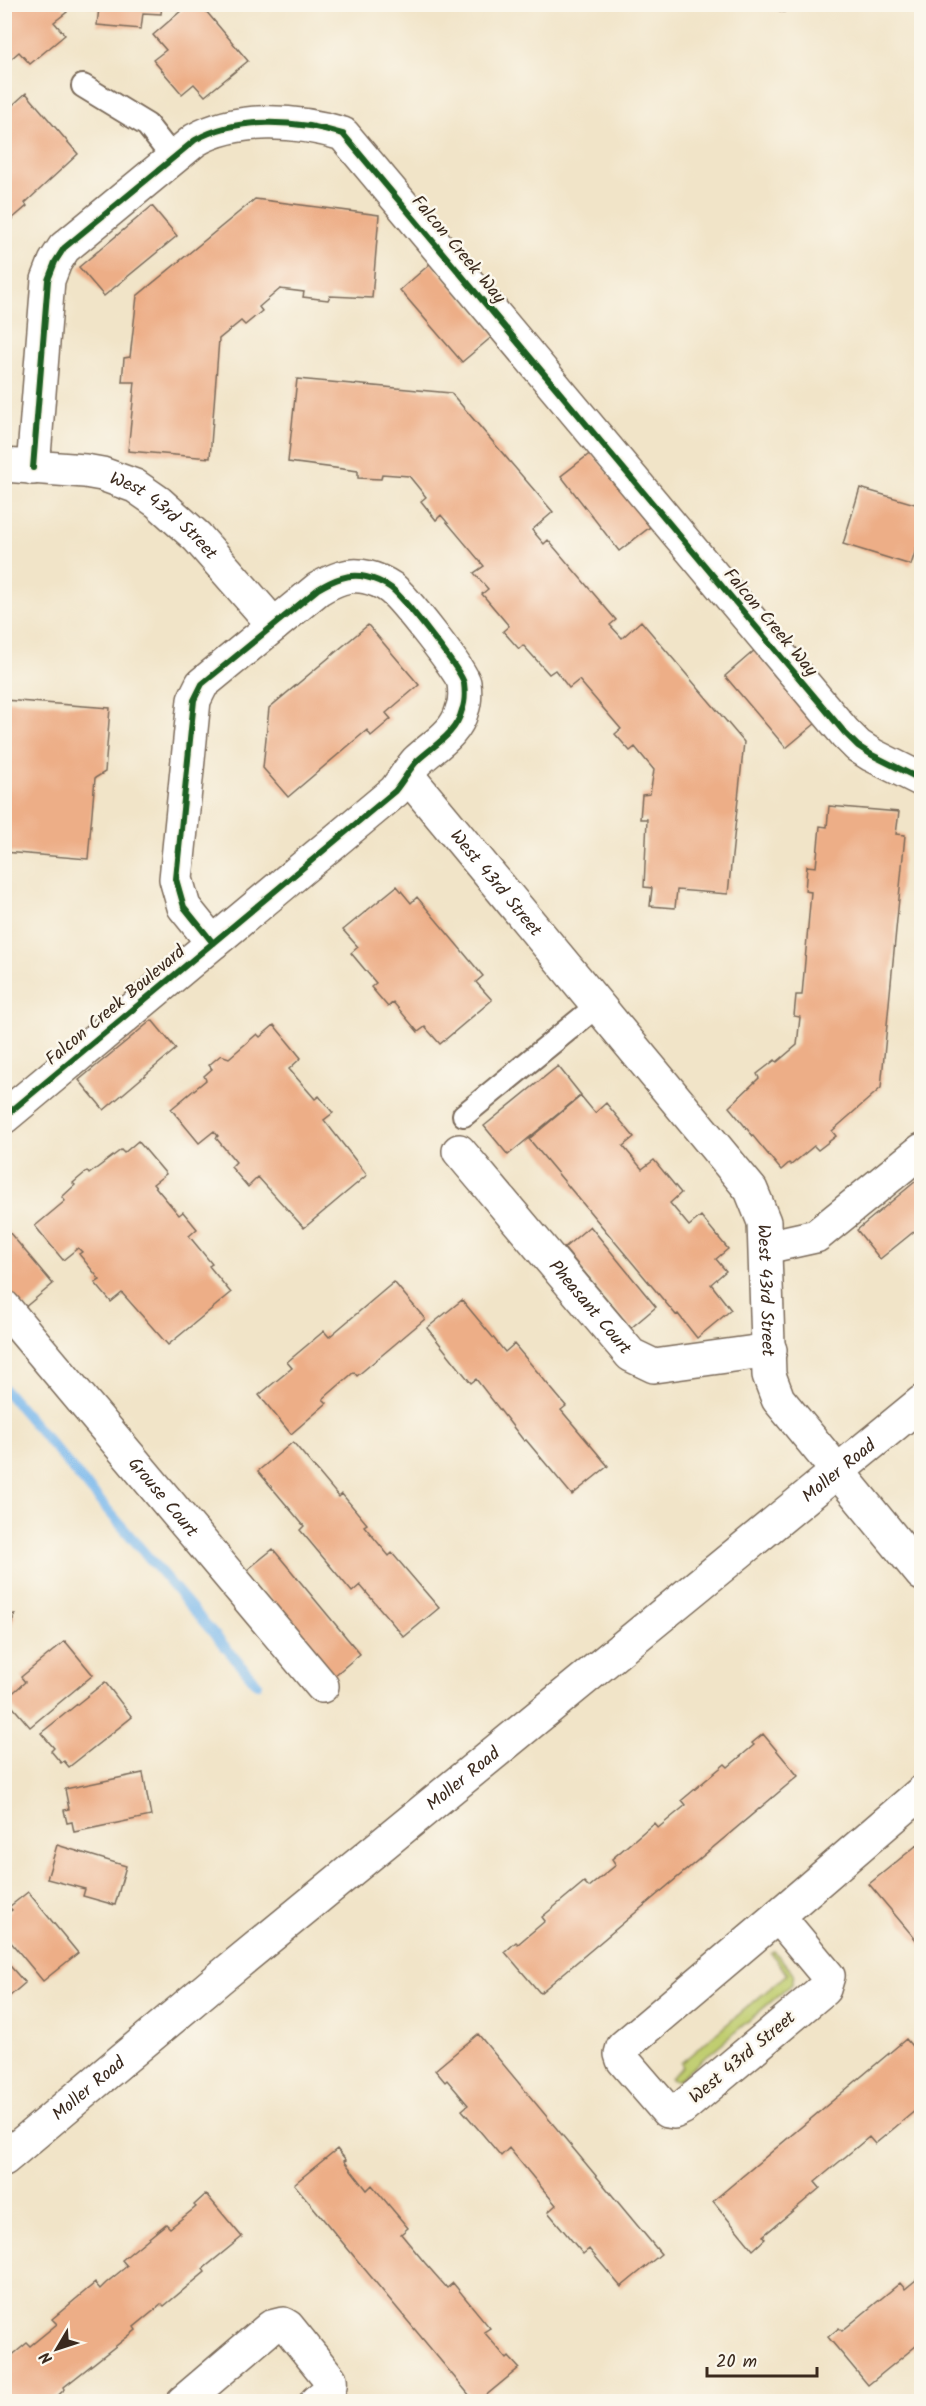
<svg xmlns="http://www.w3.org/2000/svg" width="926" height="2406" font-family="Kalam,sans-serif">
<style>
.green{fill:#c0cd6f;stroke:#7e7c46;stroke-width:1.5}
.lines{fill:none;stroke-linecap:round;stroke-linejoin:round}
.stream{stroke:#79b8ec;stroke-width:10}
.building{fill:#edae87}
.lane-casing{stroke:#7b6b5a;stroke-width:26}
.street-casing{stroke:#7b6b5a;stroke-width:36}
.secondary-casing{stroke:#7b6b5a;stroke-width:36}
.lane{stroke:#fff;stroke-width:22}
.street{stroke:#fff;stroke-width:33}
.secondary{stroke:#fff;stroke-width:33}
.cycleway-casing{stroke:#fbf7ec;stroke-width:10}
.cycleway{stroke:#1b5e20;stroke-width:6}
.labels{text-anchor:middle;stroke-width:5;stroke-linejoin:round;paint-order:stroke}
.street-label{font-size:18px;fill:#3b2a1e;stroke:#fbf7ec}
</style>
<rect width="100%" height="100%" fill="#fbf7ec"/>
<filter id="ink" filterUnits="userSpaceOnUse"><feTurbulence type="fractalNoise" baseFrequency=".0167" numOctaves="2"/><feDisplacementMap in="SourceGraphic" scale="12" xChannelSelector="R" yChannelSelector="G"/><feConvolveMatrix kernelMatrix="1 2 1 2 8 2 1 2 1" color-interpolation-filters="sRGB"/></filter>
<filter id="wash" filterUnits="userSpaceOnUse"><feTurbulence type="fractalNoise" baseFrequency=".008" numOctaves="4" result="noise"/><feDisplacementMap in="SourceGraphic" scale="24" xChannelSelector="R" yChannelSelector="G"/><feGaussianBlur stdDeviation="1.35" result="paint"/><feColorMatrix in="noise" values="0 0 0 0 0 0 0 0 0 0 0 0 0 0 0 0 0 1.4 0 .05"/><feComposite in="paint" operator="in"/></filter>
<g filter="url(#wash)">
<rect width="100%" height="100%" fill="#f1e4c8"/>
<path class="green" d="M774,1951l20,23 -2,10 -114,96h-5l-3,-2 13,-11 -2,-4 106,-89 -16,-21z"/>
<g class="lines">
<path class="stream" d="M4,1389l253,295"/>
</g>
<g id="blocks">
<path class="building" d="M4,4h57l6,8 -13,10 11,13 -35,29 -11,-12 -13,11z
M77,4h85l-1,10 -18,-1 -2,16 -44,-4 2,-17z
M189,4h11l48,57 -43,35 -11,-12 -12,10 -29,-34 13,-10 -13,-15z
M762,5h24l-2,7z
M26,93l52,61 -53,49 2,3 -15,13 -3,-4 -5,4v-106z
M255,199l124,16 -7,83 -42,-2 -2,4 -25,-3 1,-5 -24,-3 -21,18 3,4 -17,14 -4,-4 -22,18 -9,119 -82,-7 7,-69h-13l2,-24 6,-1 7,-61z
M152,206l25,30 -73,60 -25,-29z
M431,263l63,72 -32,27 -62,-72z
M297,379l154,14 102,119 -21,18 12,14 4,-4 68,80 -6,5 12,13 19,-17 103,121 -16,152 -51,-4 -2,18 -25,-2 2,-18 -8,-1 3,-68h-7l2,-24 8,-1 4,-24 -19,-23 -5,4 -15,-17 6,-5 -42,-49 -10,8 -14,-18 -6,4 -26,-29 -4,4 -16,-18 6,-5 -27,-32 6,-5 -14,-16 10,-7 -43,-51 -5,5 -15,-19 5,-4 -17,-21 -27,-2 -1,5 -23,-1v-7l-70,-9z
M592,452l58,75 -31,24 -58,-75z
M860,488l62,18v24l-11,35 -68,-21z
M368,625l51,60 -33,28 5,6 -20,17 -4,-6 -79,67 -25,-29 6,-60z
M755,650l61,73 -30,25 -61,-72z
M4,700l106,8 -5,64 -10,6 -7,81 -84,-7z
M829,806l70,6 -3,22 9,1 -24,253 -49,43 4,5 -18,14 -4,-4 -23,19 -2,-2 -8,7 -52,-63 30,-29 -2,-4 18,-14 2,2 20,-17 3,-28 -6,-1 2,-21h6l9,-103 -6,-1 2,-25 9,1 4,-41 7,1z
M397,886l14,17 6,-6 66,79 -7,6 16,18 -52,44 -15,-17 -7,5 -25,-30 -5,5 -17,-20 5,-4 -25,-30 7,-6 -15,-17z
M152,1020l24,29 -72,61 -25,-30z
M274,1025l27,33 -12,11 26,30 4,-3 14,17 -9,7 43,55 -63,53 -46,-51 -10,10 -17,-20 5,-5 -20,-24 2,-2 -4,-5 -15,12 -28,-34 35,-29 -2,-4 8,-7 -3,-4 12,-10 8,3 28,-24 3,3z
M558,1066l23,29 -73,60 -24,-29z
M581,1096l14,17 11,-10 28,34 -11,9 19,23 12,-9 27,33 -11,10 19,23 12,-10 27,33 -12,10 10,12 -15,13 20,26 -34,28 -19,-24 -2,1 -147,-176z
M138,1141l28,33 -13,10 26,31 4,-3 14,17 -8,7 23,28 -3,2 22,27 -63,52 -46,-52 -11,9 -16,-19 5,-3 -21,-26 3,-2 -4,-4 -15,12 -28,-34 30,-25 -3,-4 13,-12 -2,-2 14,-12 2,3 32,-24 3,3z
M922,1176v49l-42,34 -23,-29z
M4,1226l49,58 -29,24 -20,-23z
M590,1226l66,81 -25,21 -67,-80z
M394,1282l31,37 -68,57 -3,-4 -31,27 4,4 -36,31 -32,-39 33,-27 -5,-6 37,-31 5,6z
M462,1300l43,52 9,-8 52,62 -5,4 47,56 -36,29 -46,-55 -2,1 -48,-62 -5,4 -44,-55z
M293,1442l46,55 3,-3 25,30 -3,2 25,30 3,-3 47,55 -35,29 -44,-52 -8,7 -52,-62 4,-4 -46,-55z
M273,1549l87,105 -26,22 -87,-106z
M4,1611l11,4 -10,26h-1z
M65,1641l28,34 -63,52 -24,-28 19,-17 -4,-5z
M105,1682l27,35 -63,50 -5,-6 -3,2 -10,-12 3,-3 -13,-15z
M763,1734l35,42 -258,217 -35,-41 11,-10 2,2 27,-23 -3,-4 42,-35 5,5 27,-22 -4,-6 42,-36 4,5 28,-23 -4,-5 43,-36 3,3 26,-22 -2,-2z
M143,1773l8,43 -77,16 -2,-10 -5,1 -3,-13 5,-1 -4,-20z
M57,1845l69,21 -11,39 -32,-9 2,-7 -38,-10z
M917,1845l5,6v96l-53,-63z
M28,1892l50,61 -35,28 -39,-47v-18l8,-6 -3,-3z
M4,1959l21,24 -21,18z
M478,2034l183,220 -40,33 -32,-38 -6,5 -35,-42 8,-7 -47,-57 -8,8 -39,-46 6,-5 -21,-25 -2,2 -10,-12z
M906,2039l16,19v47l-47,39 -6,-7 -54,45 5,6 -57,48 2,3 -12,11 -40,-49z
M337,2149l9,11 -2,1 23,29 5,-5 36,43 -7,6 24,29 22,25 6,-5 37,45 -6,4 23,27 2,-2 10,11 -41,34h-3l-181,-218z
M206,2194l36,43 -39,32 2,3 -41,34 -2,-2 -28,23 2,3 -72,57 1,2 -14,13h-47v-40l23,-19 3,3 27,-22 -5,-5 43,-36 5,6 6,-6 21,-17 -5,-6 44,-36 4,4 26,-21 -2,-2z
M922,2275v66l-54,44 -40,-48 11,-9 3,3 58,-48 5,6z"/>
</g>
</g>
<g filter="url(#ink)">
<use href="#blocks" fill-opacity="0" stroke="#7b6b5a" stroke-width="1.5"/>
<g class="lines">
<g class="lane-casing">
<path id="lane" d="M83,86l64,39 26,33
M464,1115l134,-110"/>
</g>
<g class="street-casing">
<g id="street">
<path id="s1" d="M4,465l81,6 17,3 33,12 23,16 39,35 77,88"/>
<path d="M33,468l15,-188 7,-18 9,-14 131,-108c43,-24 102,-20 148,-6l502,599 13,13 14,9 50,25"/>
<path id="s2" d="M407,775l344,415 13,32 5,153 9,24 144,175"/>
<path d="M4,1117l391,-326c8,-10 14,-21 22,-30 17,-16 39,-27 45,-51 3,-7 3,-19 2,-27 -3,-13 -61,-86 -73,-95 -7,-5 -16,-9 -25,-11 -18,-4 -33,3 -48,12l-116,95 -8,16 -18,179 8,28 29,36"/>
<path id="s3" d="M459,1151l172,204 23,11 116,-16"/>
<path d="M766,1247l50,-11 106,-86"/>
<path id="s4" d="M4,1307l318,379"/>
<path d="M778,1916l50,60 -4,13 -142,119 -8,4 -7,-1 -44,-51 -2,-6 2,-7z"/>
<path d="M778,1916l144,-124"/>
<path d="M183,2402l88,-75 12,-3 5,3 42,52c2,12 -6,16 -14,23"/>
</g>
</g>
<g class="secondary-casing">
<g id="secondary">
<path id="s5" d="M4,2159l218,-183 700,-574"/>
</g>
</g>
<use href="#lane" class="lane"/>
<use href="#street" class="street"/>
<use href="#secondary" class="secondary"/>
<g class="cycleway-casing">
<path id="cycleway" d="M33,468l15,-188 7,-18 9,-14 131,-108c43,-24 102,-20 148,-6l502,599 13,13 14,9 50,25
M4,1117l391,-326c8,-10 14,-21 22,-30 17,-16 39,-27 45,-51 3,-7 3,-19 2,-27 -3,-13 -61,-86 -73,-95 -7,-5 -16,-9 -25,-11 -18,-4 -33,3 -48,12l-116,95 -8,16 -18,179 8,28 29,36"/>
</g>
<use href="#cycleway" class="cycleway"/>
</g>
</g>
<g class="labels">
<g class="street-label">
<text transform="translate(459 249) rotate(50)" y="6">Falcon Creek Way</text>
<text dy="6" stroke="none"><textPath href="#s1" startOffset="174">West 43rd Street</textPath></text>
<text transform="translate(771 622) rotate(50)" y="6">Falcon Creek Way</text>
<text dy="6" stroke="none"><textPath href="#s2" startOffset="140">West 43rd Street</textPath></text>
<text transform="translate(115 1005) rotate(-40)" y="6">Falcon Creek Boulevard</text>
<text dy="6" stroke="none"><textPath href="#s2" startOffset="642">West 43rd Street</textPath></text>
<text dy="6" stroke="none"><textPath href="#s3" startOffset="204">Pheasant Court</textPath></text>
<text dy="6" stroke="none"><textPath href="#s5" startOffset="1082">Moller Road</textPath></text>
<text dy="6" stroke="none"><textPath href="#s4" startOffset="248">Grouse Court</textPath></text>
<text dy="6" stroke="none"><textPath href="#s5" startOffset="596">Moller Road</textPath></text>
<text transform="translate(742 2057) rotate(-40)" y="6">West 43rd Street</text>
<text dy="6" stroke="none"><textPath href="#s5" startOffset="110">Moller Road</textPath></text>
</g>
</g>
<rect width="926" height="2406" fill="none" stroke="#fbf7ec" stroke-width="24"/>
<g transform="translate(57 2349) rotate(231)" stroke="#fbf7ec" stroke-width="4.5" paint-order="stroke">
<path d="M0-4.5L10 22L0 15L-10 22Z" fill="#3b2a1e"/>
<text y="-9" font-size="16" font-weight="bold" text-anchor="middle" fill="#3b2a1e">N</text>
</g>
<path d="M707 2367v9h110v-9" fill="none" stroke="#3b2a1e" stroke-width="3"/>
<text x="716" y="2367" font-size="18" fill="#3b2a1e" stroke="#fbf7ec" stroke-width="4.5" paint-order="stroke">20 m</text>
</svg>
